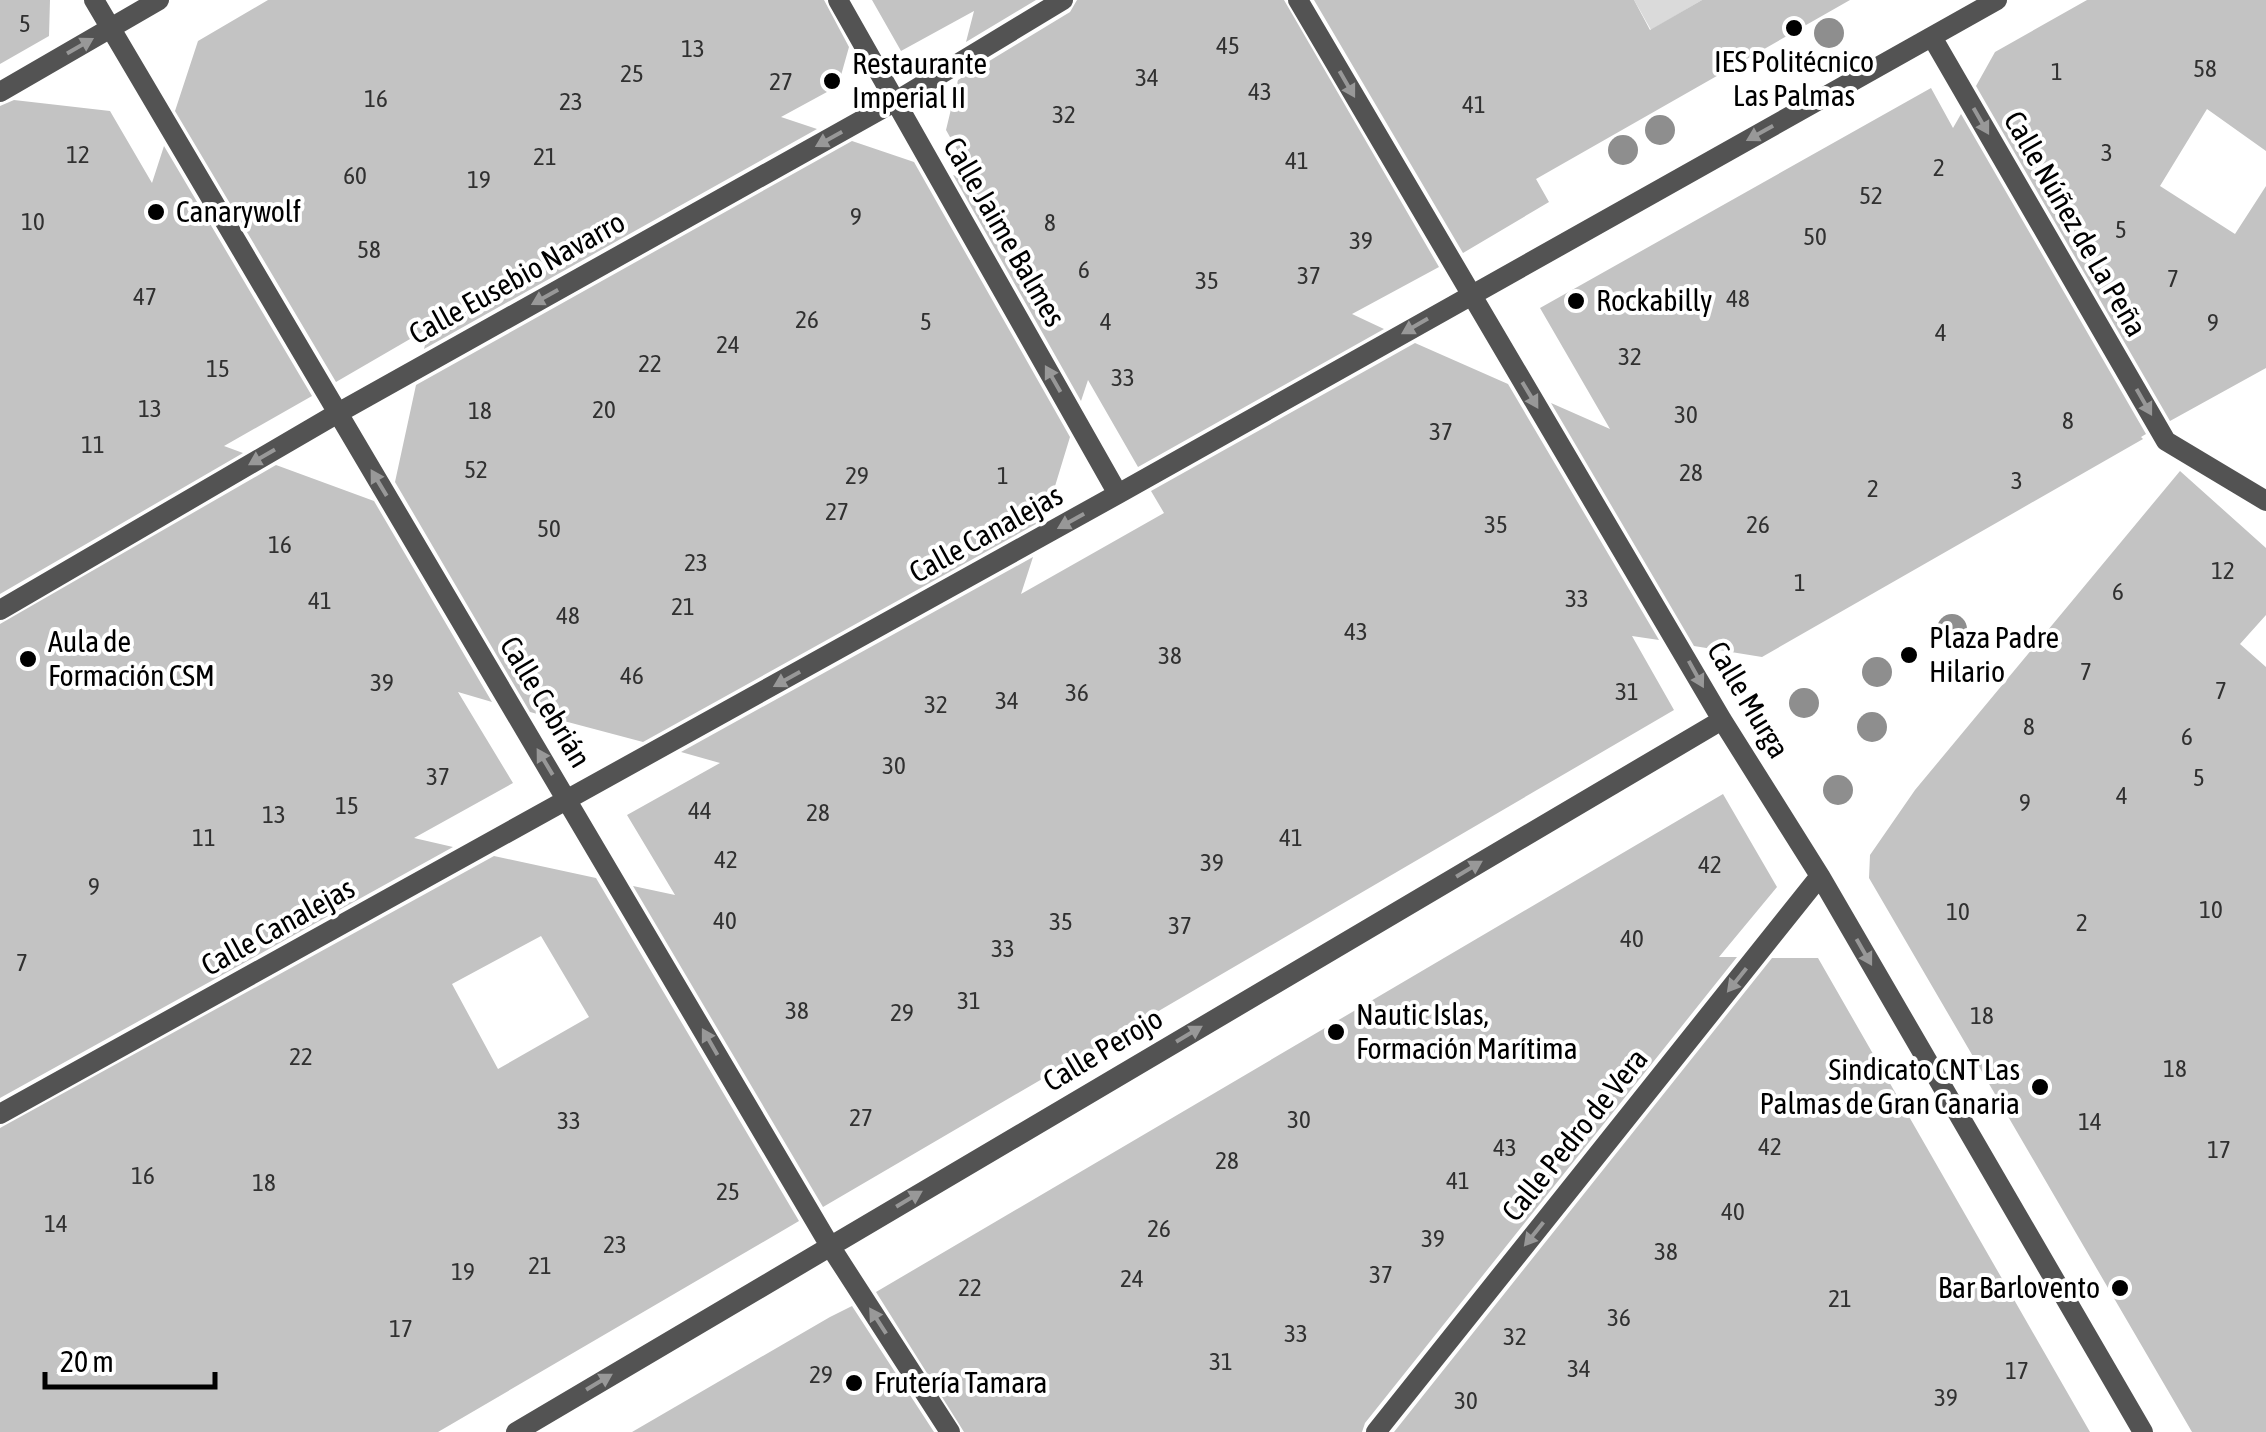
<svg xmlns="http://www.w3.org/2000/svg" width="2266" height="1432" font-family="'Asap Condensed',sans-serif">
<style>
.green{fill:#dadada}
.building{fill:#c3c3c3;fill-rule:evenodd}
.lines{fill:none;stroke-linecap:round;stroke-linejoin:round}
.minor{stroke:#535353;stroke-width:20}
.tree{fill:#8e8e8e}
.oneway{fill:#989898}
.poi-dot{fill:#000;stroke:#fff;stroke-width:4}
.labels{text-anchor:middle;stroke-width:8;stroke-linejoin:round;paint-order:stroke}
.number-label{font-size:25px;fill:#313131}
.poi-label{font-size:30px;fill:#000;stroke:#fff;text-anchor:start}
.street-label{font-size:30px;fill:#000;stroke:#fff}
</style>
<rect width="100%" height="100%" fill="#fff"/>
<path class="green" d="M1634,0h68l-51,30z"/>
<path class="building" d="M0,0h50l-1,36 -49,28z
M268,0h556l25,47 -11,39 -57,31 36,12 -393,220 5,-21 -93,54 -161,-271 23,-70z
M872,0h164l-70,42 8,-31 -73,40z
M1077,0h207l155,267 -87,47 32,15 -246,138 -50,-87 -7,21 -128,-226 23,8 -30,-53 12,-50 112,-68z
M1314,0h320l16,30 52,-30h148l-314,179 13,23 -86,51z
M2087,0h179v151l-59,-42 -47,77 75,48 31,-48v182l-96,53 -194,-335 19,-34z
M1931,88l22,40 8,-14 185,320 -5,3 2,2 -381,218 -68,-11 -143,-243 59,26 -70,-121z
M14,100l96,11 42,72 12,-37 148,250 -88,50 19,7 -243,141v-488z
M852,141l62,21 156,275 -25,82 -402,223 -113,-30 -135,-230 21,-97z
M1415,343l93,41 151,256 -27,-4 42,74 -851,497 -190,-321 42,9 -48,-80 93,-52 -39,-11 352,-195 -12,37 143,-81 -13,-22z
M276,465l98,36 118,201 -34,-10 55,91 -99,55 39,9 -453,251v-474z
M2180,471l86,77v67l-26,29 26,23v765h-74l-323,-554 1,-23 45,-65z
M1723,794l54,93 -58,70h18l-372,466 -3,9h-398l-88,-140z
M494,856l102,22 203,343 -361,211h-438v-304zM541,936l48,81 -91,52 -46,-85z
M1772,958h46l272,474h-696z
M852,1306l82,126h-302l198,-115z"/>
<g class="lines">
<path class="minor" d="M94,0l736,1246 120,186
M838,0l280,494
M1298,0l424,720 98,156 323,556
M1932,37l234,404 100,60
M0,92l159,-92
M0,610l338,-197 558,-312 167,-101
M0,1114l1118,-620 879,-494
M516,1432l1206,-712
M1376,1432l444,-556"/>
</g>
<g class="tree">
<circle cx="1829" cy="33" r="15"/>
<circle cx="1660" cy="130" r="15"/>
<circle cx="1623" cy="150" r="15"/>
<circle cx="1952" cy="629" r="15"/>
<circle cx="1877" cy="672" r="15"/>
<circle cx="1804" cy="703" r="15"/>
<circle cx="1872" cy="727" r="15"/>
<circle cx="1838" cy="790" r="15"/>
</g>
<defs><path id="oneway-solid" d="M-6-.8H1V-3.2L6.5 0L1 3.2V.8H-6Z" transform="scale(2.5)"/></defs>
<g class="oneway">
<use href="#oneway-solid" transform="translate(80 46) rotate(-30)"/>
<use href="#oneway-solid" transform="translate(1347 84) rotate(60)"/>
<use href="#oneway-solid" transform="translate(1981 121) rotate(60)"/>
<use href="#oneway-solid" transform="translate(1760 133) rotate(151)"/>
<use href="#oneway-solid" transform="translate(829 139) rotate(151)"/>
<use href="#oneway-solid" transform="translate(545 297) rotate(151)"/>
<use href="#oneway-solid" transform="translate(1415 326) rotate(150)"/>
<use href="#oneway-solid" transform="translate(1053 379) rotate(-120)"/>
<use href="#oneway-solid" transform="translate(1530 395) rotate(59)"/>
<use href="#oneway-solid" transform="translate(2144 402) rotate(60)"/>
<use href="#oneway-solid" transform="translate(262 457) rotate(150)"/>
<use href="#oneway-solid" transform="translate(379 483) rotate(-121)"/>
<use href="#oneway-solid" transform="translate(1071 521) rotate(151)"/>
<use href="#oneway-solid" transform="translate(1696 674) rotate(61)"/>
<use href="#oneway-solid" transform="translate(787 679) rotate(151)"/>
<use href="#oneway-solid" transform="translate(545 762) rotate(-121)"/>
<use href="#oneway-solid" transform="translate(1469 869) rotate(-31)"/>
<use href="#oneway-solid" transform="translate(1864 952) rotate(60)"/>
<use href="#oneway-solid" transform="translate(1737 980) rotate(129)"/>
<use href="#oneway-solid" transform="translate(1189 1034) rotate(-31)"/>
<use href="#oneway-solid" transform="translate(710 1042) rotate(-120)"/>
<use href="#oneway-solid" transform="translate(909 1199) rotate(-31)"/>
<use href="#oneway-solid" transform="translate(1534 1234) rotate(129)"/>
<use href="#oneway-solid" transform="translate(878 1321) rotate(-123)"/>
<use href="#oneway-solid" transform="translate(599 1382) rotate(-31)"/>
</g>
<g class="poi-dot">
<circle cx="1794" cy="28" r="10"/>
<circle cx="832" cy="81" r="10"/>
<circle cx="156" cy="212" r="10"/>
<circle cx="1576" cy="301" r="10"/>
<circle cx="1909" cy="655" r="10"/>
<circle cx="28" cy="659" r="10"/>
<circle cx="1336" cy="1032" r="10"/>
<circle cx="2040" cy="1087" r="10"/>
<circle cx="2120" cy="1288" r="10"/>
<circle cx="854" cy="1383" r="10"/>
</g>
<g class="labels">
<g class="number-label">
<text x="25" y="32">5</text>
<text x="1228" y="54">45</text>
<text x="693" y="57">13</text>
<text x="2205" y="77">58</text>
<text x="2057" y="80">1</text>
<text x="632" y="82">25</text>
<text x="1147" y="86">34</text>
<text x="781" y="90">27</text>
<text x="1260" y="100">43</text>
<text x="376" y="107">16</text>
<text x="571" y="110">23</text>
<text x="1474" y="113">41</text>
<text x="1064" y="123">32</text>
<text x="2107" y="161">3</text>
<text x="78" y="163">12</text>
<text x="545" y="165">21</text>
<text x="1297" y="169">41</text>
<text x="1939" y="176">2</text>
<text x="355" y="184">60</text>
<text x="479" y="188">19</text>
<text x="1871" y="204">52</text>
<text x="856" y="225">9</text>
<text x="33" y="230">10</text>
<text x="1050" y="231">8</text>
<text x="2121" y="238">5</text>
<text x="1815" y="245">50</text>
<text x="1361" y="249">39</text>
<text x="369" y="258">58</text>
<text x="1084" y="278">6</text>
<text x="1309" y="284">37</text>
<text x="2173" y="287">7</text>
<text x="1207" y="289">35</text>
<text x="145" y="305">47</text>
<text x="1738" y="307">48</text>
<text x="807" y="328">26</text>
<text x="926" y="330">5</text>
<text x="1106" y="330">4</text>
<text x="2213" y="331">9</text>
<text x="1941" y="341">4</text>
<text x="728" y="353">24</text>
<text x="1630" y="365">32</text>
<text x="650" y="372">22</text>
<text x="218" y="377">15</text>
<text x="1123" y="386">33</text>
<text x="150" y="417">13</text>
<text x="604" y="418">20</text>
<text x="480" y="419">18</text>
<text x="1686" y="423">30</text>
<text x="2068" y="429">8</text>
<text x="1441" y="440">37</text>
<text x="93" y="453">11</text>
<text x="476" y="478">52</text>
<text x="1691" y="481">28</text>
<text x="857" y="484">29</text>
<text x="1003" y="484">1</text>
<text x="2017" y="489">3</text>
<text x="1873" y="497">2</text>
<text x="837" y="520">27</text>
<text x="1496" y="533">35</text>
<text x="1758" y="533">26</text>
<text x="549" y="537">50</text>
<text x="280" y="553">16</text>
<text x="696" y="571">23</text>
<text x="2223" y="579">12</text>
<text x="1800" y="591">1</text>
<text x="2118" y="600">6</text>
<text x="1577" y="607">33</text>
<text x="320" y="609">41</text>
<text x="683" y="615">21</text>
<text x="568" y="624">48</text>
<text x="1356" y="640">43</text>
<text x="1170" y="664">38</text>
<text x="2086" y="680">7</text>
<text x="632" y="684">46</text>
<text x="382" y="691">39</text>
<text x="2221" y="699">7</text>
<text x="1627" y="700">31</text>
<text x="1077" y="701">36</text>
<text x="1007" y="709">34</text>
<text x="936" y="713">32</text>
<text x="2029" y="735">8</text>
<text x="2187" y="745">6</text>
<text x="894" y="774">30</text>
<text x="438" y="785">37</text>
<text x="2199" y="786">5</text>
<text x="2122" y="804">4</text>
<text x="2025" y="811">9</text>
<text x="347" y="814">15</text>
<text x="700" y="819">44</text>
<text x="818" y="821">28</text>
<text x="274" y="823">13</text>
<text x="204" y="846">11</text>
<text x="1291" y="846">41</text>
<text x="726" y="868">42</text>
<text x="1212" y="871">39</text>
<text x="1710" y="873">42</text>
<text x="94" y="895">9</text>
<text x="2211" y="918">10</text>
<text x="1958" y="920">10</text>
<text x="725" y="929">40</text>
<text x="1061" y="930">35</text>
<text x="2082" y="931">2</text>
<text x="1180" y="934">37</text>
<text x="1632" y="947">40</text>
<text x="1003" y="957">33</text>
<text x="22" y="971">7</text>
<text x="969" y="1009">31</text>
<text x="797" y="1019">38</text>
<text x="902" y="1021">29</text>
<text x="1982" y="1024">18</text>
<text x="301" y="1065">22</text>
<text x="2175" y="1077">18</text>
<text x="861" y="1126">27</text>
<text x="1299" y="1128">30</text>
<text x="569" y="1129">33</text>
<text x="2090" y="1130">14</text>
<text x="1770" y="1155">42</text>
<text x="1505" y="1156">43</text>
<text x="2219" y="1158">17</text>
<text x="1227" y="1169">28</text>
<text x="143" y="1184">16</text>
<text x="1458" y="1189">41</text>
<text x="264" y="1191">18</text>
<text x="728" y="1200">25</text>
<text x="1733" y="1220">40</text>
<text x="56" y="1232">14</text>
<text x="1159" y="1237">26</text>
<text x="1433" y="1247">39</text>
<text x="615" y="1253">23</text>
<text x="1666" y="1260">38</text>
<text x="540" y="1274">21</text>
<text x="463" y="1280">19</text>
<text x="1381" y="1283">37</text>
<text x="1132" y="1287">24</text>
<text x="970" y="1296">22</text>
<text x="1840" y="1307">21</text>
<text x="1619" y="1326">36</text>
<text x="401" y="1337">17</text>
<text x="1296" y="1342">33</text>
<text x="1515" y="1345">32</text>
<text x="1221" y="1370">31</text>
<text x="1579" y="1377">34</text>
<text x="2017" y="1379">17</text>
<text x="821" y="1383">29</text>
<text x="1946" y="1406">39</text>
<text x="1466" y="1409">30</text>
</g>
<g class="poi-label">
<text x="1794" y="72" text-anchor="middle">IES Politécnico<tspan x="1794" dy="34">Las Palmas</tspan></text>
<text x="852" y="74">Restaurante<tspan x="852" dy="34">Imperial II</tspan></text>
<text x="176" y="222">Canarywolf</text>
<text x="1596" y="311">Rockabilly</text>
<text x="1929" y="648">Plaza Padre<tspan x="1929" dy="34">Hilario</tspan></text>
<text x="48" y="652">Aula de<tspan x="48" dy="34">Formación CSM</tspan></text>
<text x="1356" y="1025">Nautic Islas,<tspan x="1356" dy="34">Formación Marítima</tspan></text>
<text x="2020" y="1080" text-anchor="end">Sindicato CNT Las<tspan x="2020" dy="34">Palmas de Gran Canaria</tspan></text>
<text x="2100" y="1298" text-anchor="end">Bar Barlovento</text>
<text x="874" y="1393">Frutería Tamara</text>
</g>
<g class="street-label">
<text transform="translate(2075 224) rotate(60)" y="10">Calle Núñez de La Peña</text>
<text transform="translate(1004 232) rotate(60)" y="10">Calle Jaime Balmes</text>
<text transform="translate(517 278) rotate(-29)" y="10">Calle Eusebio Navarro</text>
<text transform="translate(986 534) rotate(-29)" y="10">Calle Canalejas</text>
<text transform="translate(1748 700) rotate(59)" y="10">Calle Murga</text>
<text transform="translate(545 702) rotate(59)" y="10">Calle Cebrián</text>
<text transform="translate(278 927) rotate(-29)" y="10">Calle Canalejas</text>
<text transform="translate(1103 1050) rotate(-31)" y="10">Calle Perojo</text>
<text transform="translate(1575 1135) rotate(-51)" y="10">Calle Pedro de Vera</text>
</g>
</g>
<path d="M45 1372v15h170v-15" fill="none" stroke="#000000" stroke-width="5"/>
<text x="60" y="1372" font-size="30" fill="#000000" stroke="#ffffff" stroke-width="8" paint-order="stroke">20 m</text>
</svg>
